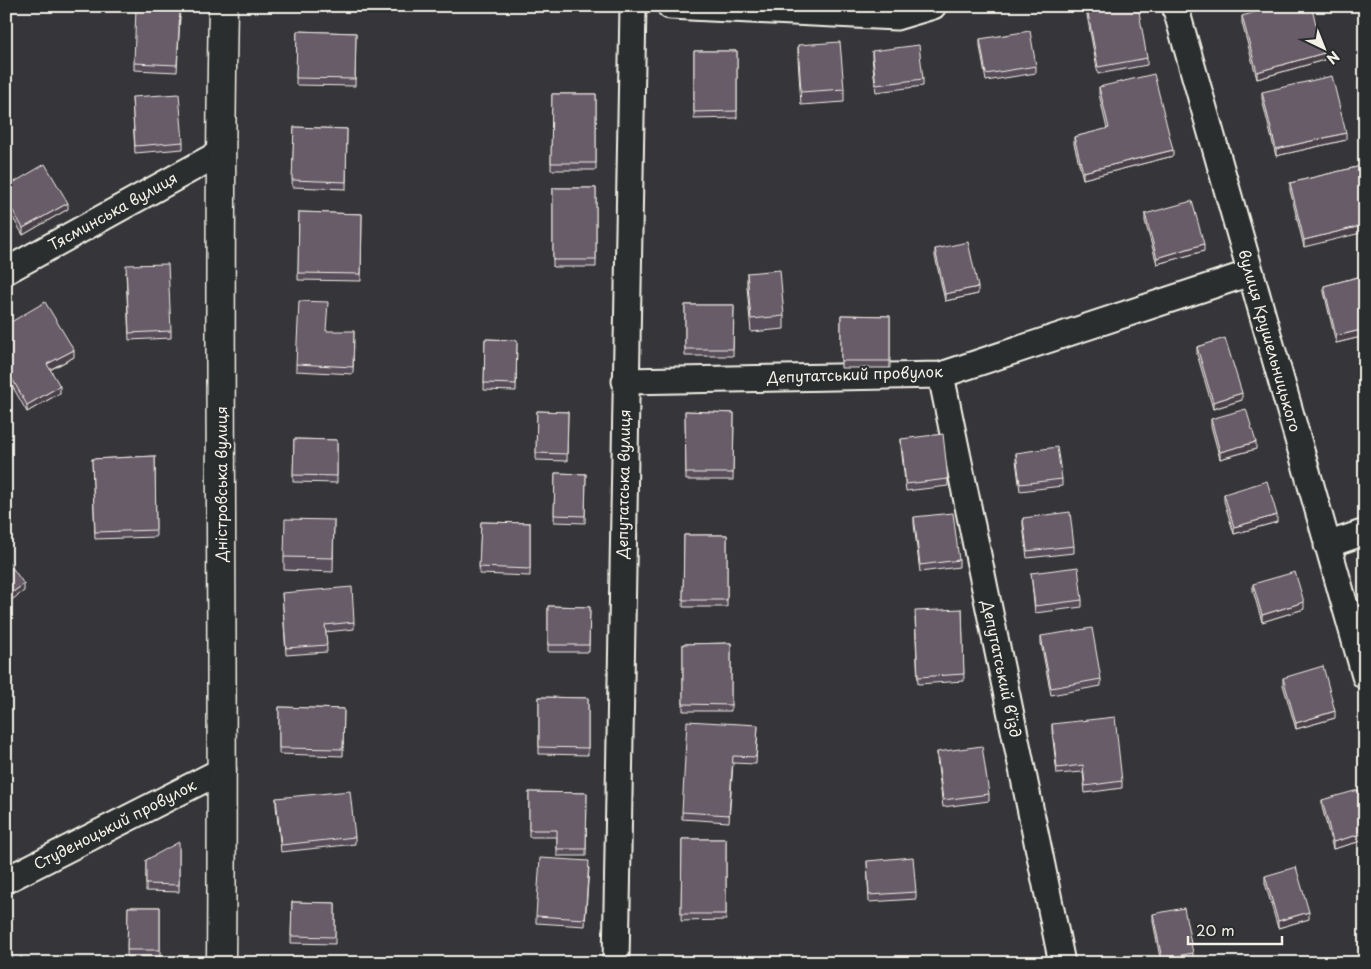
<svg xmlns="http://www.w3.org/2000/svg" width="1371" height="969" font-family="'Playpen Sans',sans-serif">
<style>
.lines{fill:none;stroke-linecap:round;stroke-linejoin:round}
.minor-casing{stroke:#f4f1e8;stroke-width:29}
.tertiary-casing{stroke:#f4f1e8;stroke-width:31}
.minor{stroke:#2a2d2e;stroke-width:25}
.tertiary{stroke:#2a2d2e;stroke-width:28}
.wall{fill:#594e5a;stroke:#f4f1e8}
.shaded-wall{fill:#49404a;stroke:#f4f1e8}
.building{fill:#685b69;stroke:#f4f1e8}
.labels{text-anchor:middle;stroke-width:4.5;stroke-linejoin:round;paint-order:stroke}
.street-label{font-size:15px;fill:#f4f1e8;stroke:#2a2d2e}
</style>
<rect width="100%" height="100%" fill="#36363a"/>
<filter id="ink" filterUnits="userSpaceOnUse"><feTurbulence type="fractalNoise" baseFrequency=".02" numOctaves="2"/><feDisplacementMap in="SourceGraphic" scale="10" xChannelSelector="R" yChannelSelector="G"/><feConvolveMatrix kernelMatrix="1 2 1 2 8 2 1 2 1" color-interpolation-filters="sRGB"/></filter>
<g filter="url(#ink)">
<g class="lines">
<g class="minor-casing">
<path id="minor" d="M670,6l226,11 37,-11
M1175,6l190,670
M6,271l214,-118
M941,375l121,588
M625,381l316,-6 309,-102
M1327,545l38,-13
M6,880l217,-110
M616,963l17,-957"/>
</g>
<g class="tertiary-casing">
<path id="tertiary" d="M221,963c3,-319 -4,-638 2,-957"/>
</g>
<use href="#minor" class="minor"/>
<use href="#tertiary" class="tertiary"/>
</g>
<path class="wall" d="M1087,8l60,50v7l-49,9 -11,-59z
M1242,16l82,44 -67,19 -15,-56z
M180,17l-3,55 -43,-2v-7z
M297,31l59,2 -1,53 -59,-1z
M980,39l56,27v7l-50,8 -6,-35z
M798,45l46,44v13l-43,3 -3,-47z
M694,51h43v67l-43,1z
M872,51l51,28v7l-47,6 -4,-34z
M1099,87l74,69 -90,23 -9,-35v-7l33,-8 -8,-35z
M1262,92l84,48 -70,16 -14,-57z
M552,94h44v76h-45z
M132,97l51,45v7l-48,4z
M294,127l53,2 -1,60 -54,-2z
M1361,166l-57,81 -14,-57v-7z
M6,187l62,22 -45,26 -17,-29z
M553,188h43v79h-43z
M299,212l63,2 -1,67 -63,-1z
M1145,214l59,37 -47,13 -12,-43z
M935,249l43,45 -33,7 -10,-45z
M126,272l45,59v7l-42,2z
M747,273l37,43v13l-33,3 -4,-45z
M1365,275v61l-29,7 -12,-51v-6z
M685,305h49l-1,51h-48z
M841,315l49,1v52h-49z
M6,325l68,32 -24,13 10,23 -33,19 -21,-37z
M354,331l-1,43 -57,-3v-7z
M485,339l32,1 -1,51 -32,-1z
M1197,347l45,53 -29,9 -16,-55z
M537,411l31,1 -1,49 -31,-1z
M685,411l49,2 -1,67h-47z
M1211,419l45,30 -36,10 -9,-33z
M294,439l43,1v43l-44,-1z
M901,439l47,40v7l-42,5 -5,-45z
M1016,453l46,26v7l-42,5 -4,-31z
M155,456l1,81 -61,2 -3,-80z
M555,473l31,1 -1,49 -31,-1z
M1224,494l53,28 -43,12 -10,-33z
M914,517l45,43v7l-39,5 -6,-48z
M1023,518l51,28v7l-47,5 -4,-33z
M334,520l-1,52 -49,-2v-13z
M481,522l49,1v53l-51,-2z
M684,535h43v72h-44z
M1031,573l51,27v7l-47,6z
M1253,584l51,25 -42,13 -9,-31z
M282,593l72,29v7l-28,3 1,20 -41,3z
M548,606l42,1 -1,45h-41z
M962,609l2,72 -46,3 -3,-66z
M1041,636l60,43v7l-50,9 -10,-52z
M731,643v68h-48v-67z
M1283,678l52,40 -39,11 -13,-44z
M539,697l49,1v57l-49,-1z
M279,707l65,2 -1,47 -64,-2z
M1052,724l70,57v7l-37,5 -2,-21 -26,2 -5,-43z
M758,725l-2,39 -23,-1 -4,59 -47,-3v-7z
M937,752l52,42v7l-46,6 -6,-48z
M529,792l58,1 -1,63h-29v-19h-28z
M276,798l79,39v7l-74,8 -5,-47z
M1322,800l43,13v27l-32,9 -11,-42z
M682,839h44v81l-45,1z
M179,849v43l-33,-1v-31z
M867,861l49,31v7l-47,3z
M589,868l-4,58 -49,-3v-7z
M1265,876l44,43 -31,9 -13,-45z
M292,902l43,1v41l-44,-1z
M128,907h32v50h-33z
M1153,914l40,39v7l-13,3h-19l-8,-42z"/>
<path class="shaded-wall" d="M1324,53v7l-67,19v-7z
M1346,133v7l-70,16v-7z
M1173,150v6l-90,23v-7z
M68,203v6l-45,26v-7z
M1365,225v7l-61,15v-7z
M1204,244v7l-47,13v-6z
M978,287v7l-33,7v-7z
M1365,329v7l-29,7v-7z
M74,350v7l-27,14v-7z
M60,386v7l-33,19v-7z
M1242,393v7l-29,9v-7z
M1256,442v7l-36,10v-7z
M1277,515v7l-43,12v-7z
M24,584v7l-18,13v-7z
M1304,602v7l-42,13v-7z
M1335,711v7l-39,11v-6z
M1365,833v7l-32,9v-7z
M1309,912v7l-31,9v-7z"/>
<path class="building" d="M1097,6h41l9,52 -49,9 -11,-59z
M1276,6h35l13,47 -67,19 -15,-56z
M136,7l44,3 -3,55 -43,-2z
M297,31l59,2 -1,46 -59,-1z
M1030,31l6,35 -50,8 -6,-35z
M840,42l4,47 -43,3 -3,-47z
M919,45l4,34 -47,6 -4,-34z
M694,51h43v60l-43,1z
M1154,74l19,76 -90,22 -9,-35 35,-9 -10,-41z
M1332,76l14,57 -70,16 -14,-57z
M179,94l4,48 -48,4 -3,-49z
M552,94h44v69h-45z
M294,127l53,2 -1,53 -54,-2z
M45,164l23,39 -45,25 -17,-29v-12z
M1361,166l4,17v42l-61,15 -14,-57z
M553,188h43v72h-43z
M1192,201l12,43 -47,14 -12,-44z
M299,212l63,2 -1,60 -63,-1z
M968,242l10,45 -33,7 -10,-45z
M168,264l3,67 -42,2 -3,-68z
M780,270l4,46 -33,3 -4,-46z
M1365,275v54l-29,7 -12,-50z
M299,301l29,1 -2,29h28l-1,36 -57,-3z
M45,302l29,48 -27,14 13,22 -33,19 -21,-37v-43z
M685,305h49l-1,44h-48z
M841,315l49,1v45h-49z
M1225,338l17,55 -29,9 -16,-55z
M485,339l32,1 -1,44 -32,-1z
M1246,409l10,33 -36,10 -9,-33z
M537,411l31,1 -1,42 -31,-1z
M685,411l49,2 -1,60h-47z
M943,434l5,45 -42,5 -5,-45z
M294,439l43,1v36l-44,-1z
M1057,447l5,32 -42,5 -4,-31z
M155,456l1,74 -61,2 -3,-73z
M555,473l31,1 -1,42 -31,-1z
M1267,481l10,34 -43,12 -10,-33z
M1070,512l4,34 -47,5 -4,-33z
M953,513l6,47 -39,5 -6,-48z
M285,519l49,1 -1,38 -49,-1z
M481,522l49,1v46l-51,-2z
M684,535h43v65h-44z
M6,559l18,25 -18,13z
M1078,567l4,33 -47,6 -4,-33z
M1295,572l9,30 -42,13 -9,-31z
M352,587l2,35 -29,3 2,20 -41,3 -4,-55z
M548,606l42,1 -1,38h-41z
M962,609l2,65 -46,3 -3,-66z
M1092,628l9,51 -50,9 -10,-52z
M731,643v62l-48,-1v-60z
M1323,666l12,45 -39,12 -13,-45z
M539,697l49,1v50l-49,-1z
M279,707l65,2 -1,40 -64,-1z
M1115,717l7,64 -37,5 -2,-21 -26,3 -5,-44z
M687,721l71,4 -2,32 -23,-1 -4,59 -47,-3z
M982,746l7,48 -46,6 -6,-48z
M1358,790l7,23v20l-32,9 -11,-42z
M350,791l5,46 -74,8 -5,-47z
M529,792l58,1 -1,56h-29v-19h-28z
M682,839h44v75h-45z
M179,842v43l-33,-1v-24z
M913,857l3,35 -47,3 -2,-34z
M540,858l49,3 -4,58 -49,-3z
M1296,867l13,45 -31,9 -13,-45z
M292,902l43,1v34l-44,-1z
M128,907h32v43h-33z
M1184,908l9,45 -31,6 -9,-45z
M21,957l5,6h-11z
M856,960h36v3h-36z"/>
</g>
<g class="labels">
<g class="street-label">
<text transform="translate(113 212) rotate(-29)" y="5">Тясминська вулиця</text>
<text transform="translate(1269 341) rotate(74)" y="5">вулиця Крушельницького</text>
<text transform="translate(855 375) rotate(-2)" y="5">Депутатський провулок</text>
<text transform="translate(222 484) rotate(-90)" y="5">Дністровська вулиця</text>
<text transform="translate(624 484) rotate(-89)" y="5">Депутатська вулиця</text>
<text transform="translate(1001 669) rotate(78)" y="5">Депутатський в’їзд</text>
<text transform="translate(115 825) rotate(-27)" y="5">Студеноцький провулок</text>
</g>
</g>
<rect width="1371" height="969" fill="none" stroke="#2a2d2e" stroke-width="25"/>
<rect x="12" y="12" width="1346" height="944" fill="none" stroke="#f4f1e8" stroke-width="2" filter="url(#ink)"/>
<g transform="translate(1324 48) rotate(137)" stroke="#2a2d2e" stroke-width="4" paint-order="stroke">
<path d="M0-4L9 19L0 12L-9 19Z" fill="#f4f1e8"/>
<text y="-8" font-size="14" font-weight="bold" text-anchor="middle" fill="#f4f1e8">N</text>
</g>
<path d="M1188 936v8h94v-8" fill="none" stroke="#f4f1e8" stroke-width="2.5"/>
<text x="1196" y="936" font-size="15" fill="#f4f1e8" stroke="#2a2d2e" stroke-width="4" paint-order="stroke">20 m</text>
</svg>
